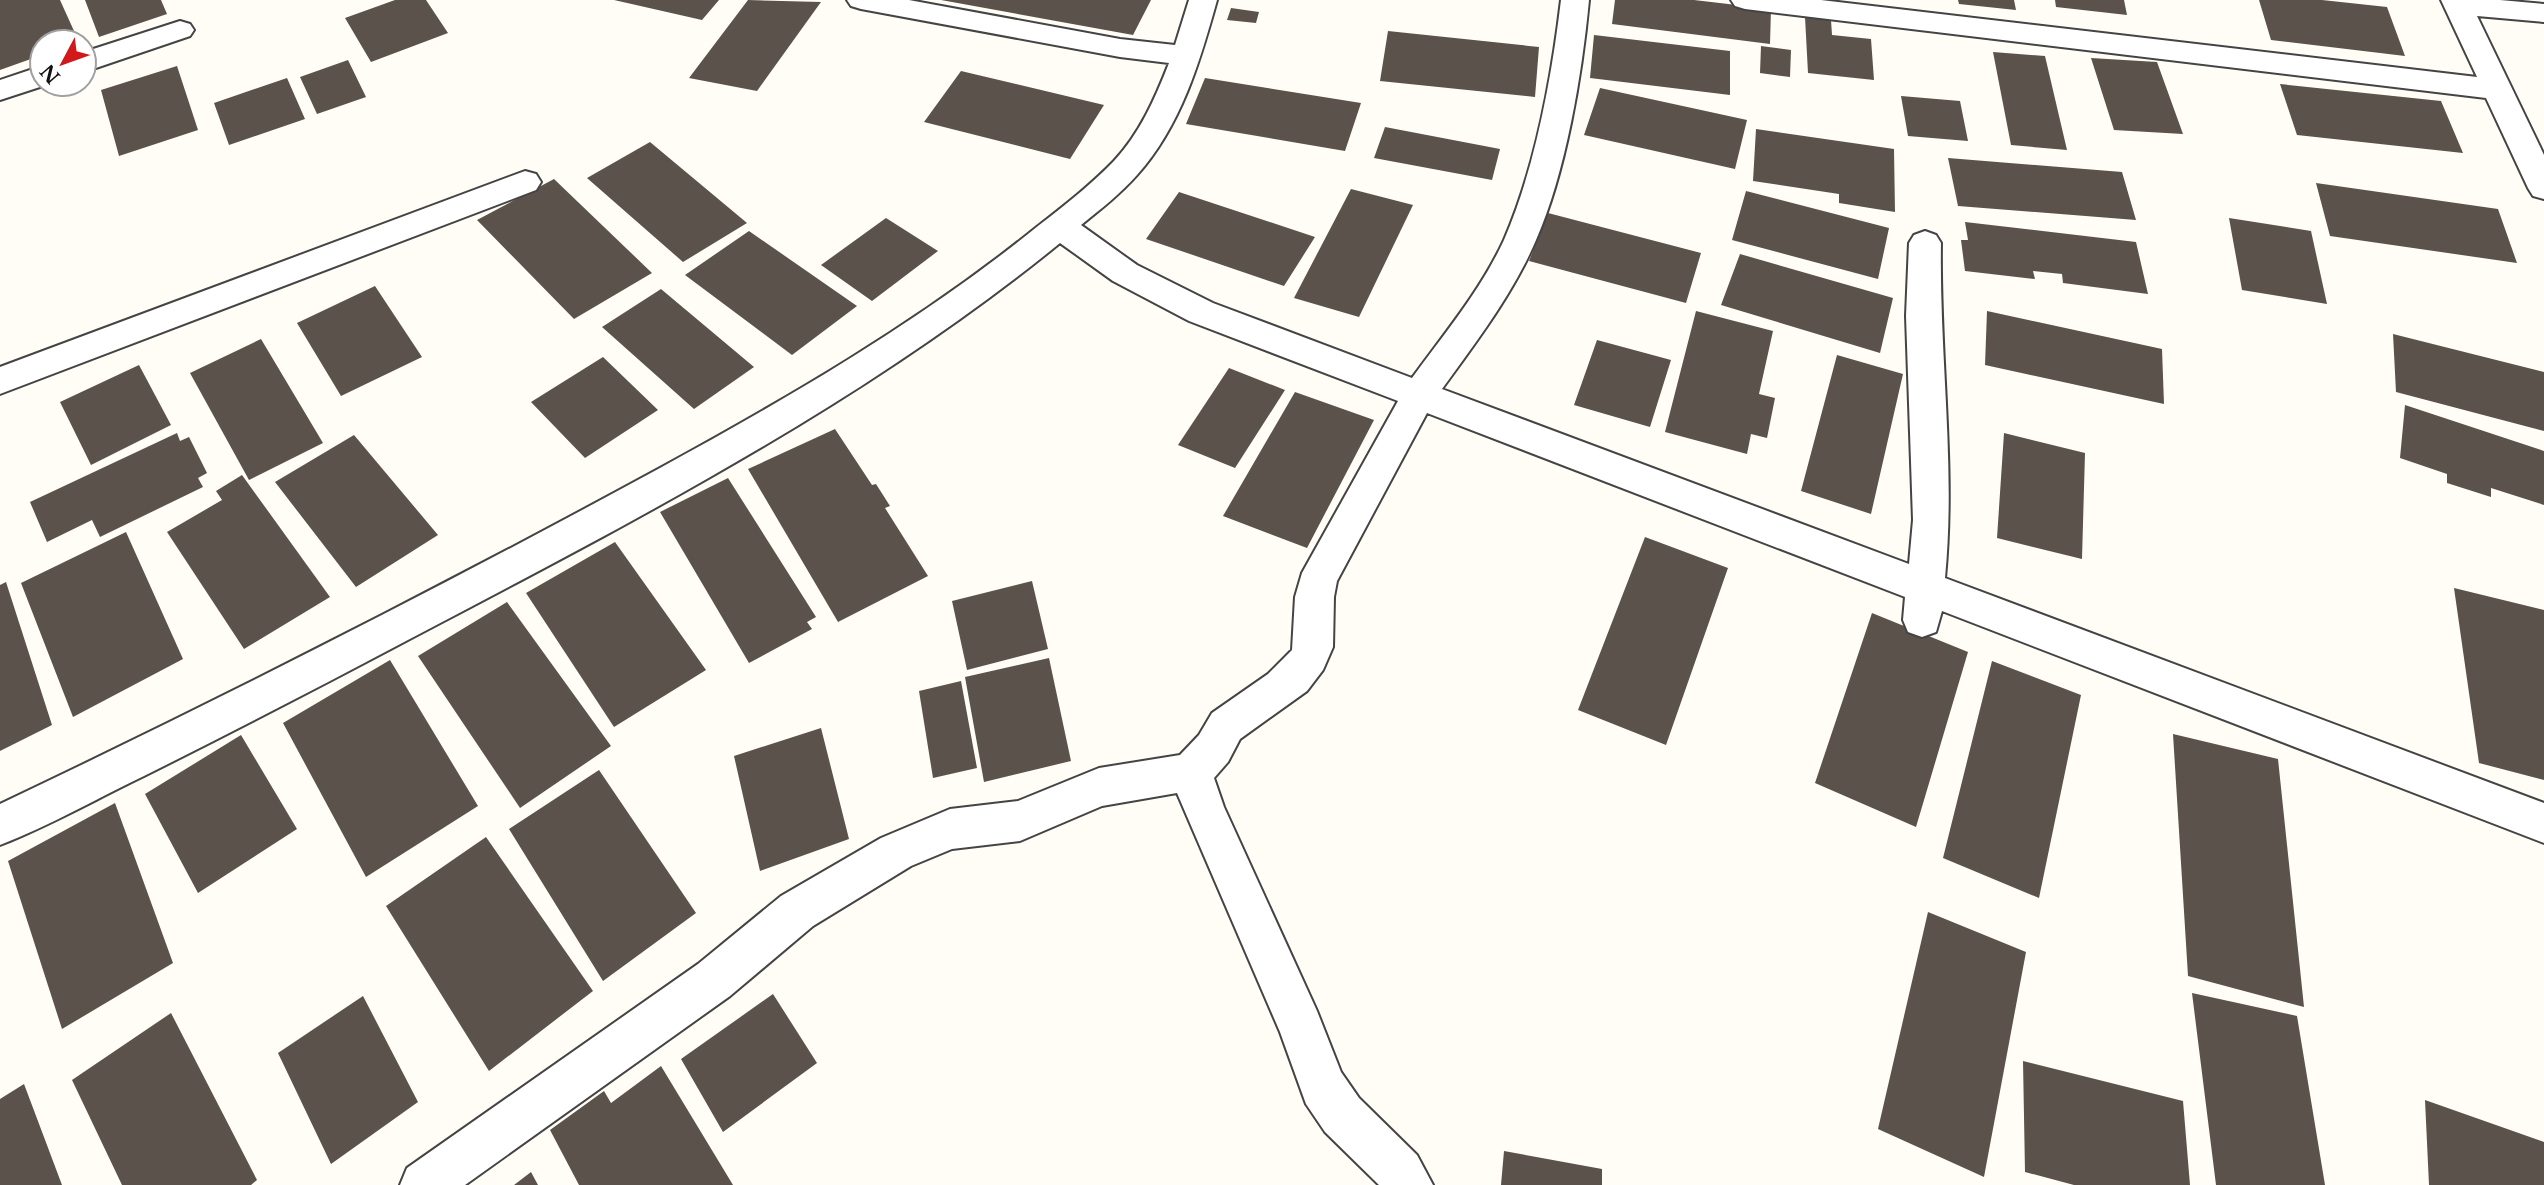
<svg xmlns="http://www.w3.org/2000/svg" width="2544" height="1185" font-family="'Libre Baskerville',serif">
<style>
.building{fill:#5b524c}
.lines{fill:none;stroke-linecap:round;stroke-linejoin:round}
.minor-casing{stroke:#444;stroke-width:4}
.minor{fill:#fff;fill-rule:evenodd}
</style>
<rect width="100%" height="100%" fill="#fffdf5"/>
<path class="building" d="M0,0h60l19,42h-37v13l-42,15z
M85,0h76l6,14 -68,23z
M395,0h31l22,33 -77,29 -26,-44z
M614,0h105l-17,20z
M748,0l73,2 -64,89 -68,-13z
M941,0h210l-18,35z
M1615,0h79l77,9 -1,35 -158,-20z
M1958,0h56l2,10 -57,-6z
M2055,0h69l3,15 -71,-8z
M2259,0h63l65,7 18,49 -134,-16z
M1231,8l28,4 -3,11 -29,-3z
M1805,17l26,3 1,15 39,4 3,41 -66,-7z
M1388,31l151,16 -4,50 -155,-16z
M1594,35l136,16v44l-140,-17z
M1761,46l30,4 -1,27 -30,-4z
M1993,52l52,4 22,94 -56,-5z
M2091,58l66,4 26,72 -69,-4z
M348,60l18,37 -49,17 -17,-37z
M177,66l21,64 -79,26 -18,-66z
M961,71l143,34 -34,54 -146,-37z
M287,78l18,41 -76,26 -15,-42z
M1205,78l156,25 -16,48 -159,-27z
M2280,84l161,17 22,52 -166,-18z
M1600,88l147,32 -12,49 -151,-34z
M1901,96l59,5 8,40 -60,-5z
M1385,127l115,22 -8,31 -118,-22z
M1756,129l138,20 1,63 -56,-9v-9l-86,-13z
M650,142l97,81 -64,39 -96,-84z
M1948,158l174,14 14,48 -178,-14z
M554,179l98,94 -78,46 -97,-99z
M2316,183l182,26 19,54 -187,-27z
M1351,189l62,16 -54,112 -65,-19z
M1746,191l143,37 -11,51 -146,-39z
M1179,192l136,45 -31,49 -138,-47z
M1548,213l153,40 -15,50 -157,-42z
M886,218l52,33 -66,50 -51,-36z
M2229,218l82,13 16,73 -85,-14z
M1965,222l171,20 12,52 -85,-11 -1,-9 -29,-3 2,8 -70,-8 -4,-31h7z
M749,231l108,75 -65,49 -107,-80z
M1740,254l153,44 -13,55 -159,-48z
M375,286l47,71 -81,39 -44,-73z
M661,289l93,78 -60,42 -92,-82z
M1696,311l77,20 -14,63 16,4 -8,40 -16,-4 -4,20 -82,-22z
M1987,311l175,38 2,55 -179,-39z
M2393,334l151,38v59l-148,-39z
M261,339l62,104 -74,37 -59,-107z
M1597,340l74,20 -21,67 -76,-22z
M1837,355l66,19 -32,140 -70,-23z
M603,357l55,53 -73,48 -54,-56z
M139,365l32,60 -80,40 -31,-63z
M1229,368l56,22 -50,78 -57,-23z
M1295,392l79,28 -67,128 -84,-32z
M2405,405l139,46v54l-53,-17v9l-44,-14v-9l-47,-16z
M835,429l37,56 4,-1 14,22 -5,2 43,68 -90,46 -90,-153z
M177,433l3,8 9,-4 18,36 -9,5 5,9 -103,50 -8,-17 -45,22 -17,-40z
M2004,433l81,20 -3,106 -85,-21z
M354,435l84,100 -82,52 -81,-105z
M242,475l88,122 -86,52 -77,-117 55,-32 -6,-9z
M728,478l88,139 -9,5 5,7 -63,34 -89,-151z
M126,532l57,127 -110,58 -52,-134z
M1645,537l83,31 -62,177 -88,-35z
M615,542l91,128 -92,57 -88,-134z
M1032,581l16,68 -81,21 -15,-69z
M6,582l46,143 -52,26v-166z
M2454,588l90,22v170l-65,-17z
M507,602l104,144 -91,62 -102,-152z
M1872,613l96,39 -52,175 -101,-44z
M1049,658l22,103 -87,21 -19,-105z
M390,660l88,146 -112,71 -83,-154z
M1992,661l89,34 -42,203 -96,-40z
M961,681l16,87 -44,10 -14,-87z
M821,728l28,111 -89,32 -26,-115z
M2173,734l105,25 26,248 -116,-31z
M241,735l56,94 -99,64 -53,-99z
M599,770l97,143 -93,68 -94,-152z
M115,803l58,160 -111,66 -54,-168z
M486,837l107,154 -104,80 -103,-165z
M1928,912l98,40 -42,225 -106,-48z
M2192,993l105,23 28,169h-109z
M773,994l44,69 -94,69 -42,-73z
M363,996l55,106 -87,62 -53,-111z
M171,1013l86,167 -6,5h-129l-50,-105z
M2023,1061l160,40 7,84h-116l-49,-13z
M661,1066l72,119h-154l-29,-55 54,-39 7,12z
M24,1084l38,101h-62v-86z
M2425,1100l119,42v43h-115z
M1504,1151l98,18v16h-101z
M531,1172l7,13h-24z"/>
<g class="lines">
<g class="minor-casing">
<path id="minor" d="M847,0h62l211,39 55,6 14,-45h28c-17,61 -36,126 -80,175 -17,19 -36,34 -56,50l56,40 76,38 199,75c32,-44 69,-88 92,-138 31,-71 48,-164 57,-240h28c-7,74 -23,172 -53,240 -23,54 -60,102 -94,149l467,175 4,-44 -7,-204 3,-73 5,-8 11,-4 11,4 5,8c-2,113 15,222 4,335l599,225v40l-602,-232 -6,21 -14,5 -14,-5 -5,-12 2,-23 -478,-184 -90,168 -3,16 -1,50 -10,23 -16,21 -67,48 -12,23 -14,16 10,29 93,204 24,61 18,26 58,57 16,30h-54l-54,-53 -19,-28 -26,-72 -103,-239 -75,13 -82,35 -68,8 -41,17 -98,60 -83,70 -265,189h-65l7,-17 291,-204 83,-68 100,-58 69,-29 68,-8 81,-33 81,-13 19,-20 13,-22 56,-39 24,-24 3,-53 7,-24 96,-172 -209,-80 -76,-40 -53,-38c-197,161 -430,280 -654,398 -87,46 -174,91 -262,135 -48,23 -95,50 -144,69v-41c223,-106 443,-218 660,-336 128,-70 254,-143 368,-234 29,-23 60,-46 86,-73 26,-28 41,-62 55,-98l-49,-6 -259,-48 -10,-3z
M1731,0h90l656,77 -36,-77h59l44,4v18l-67,-6 67,139v44l-11,-3 -5,-8 -42,-90 -741,-89 -10,-3z
M180,21l10,3 4,6 -4,6 -106,36v-20z
M42,66v18h7l-49,16v-20z
M525,171l11,3 5,8 -5,8 -536,204v-27z"/>
</g>
<use href="#minor" class="minor"/>
</g>
<g transform="translate(63 63) rotate(229)"><circle r="33" fill="#ffffff" stroke="#a0a0a0" stroke-width="2"/>
<path d="M0-5L12 26L0 18L-12 26Z" fill="#d1191c"/>
<text y="-10" font-size="19" font-weight="bold" text-anchor="middle" fill="#111111">N</text>
</g>
</svg>
